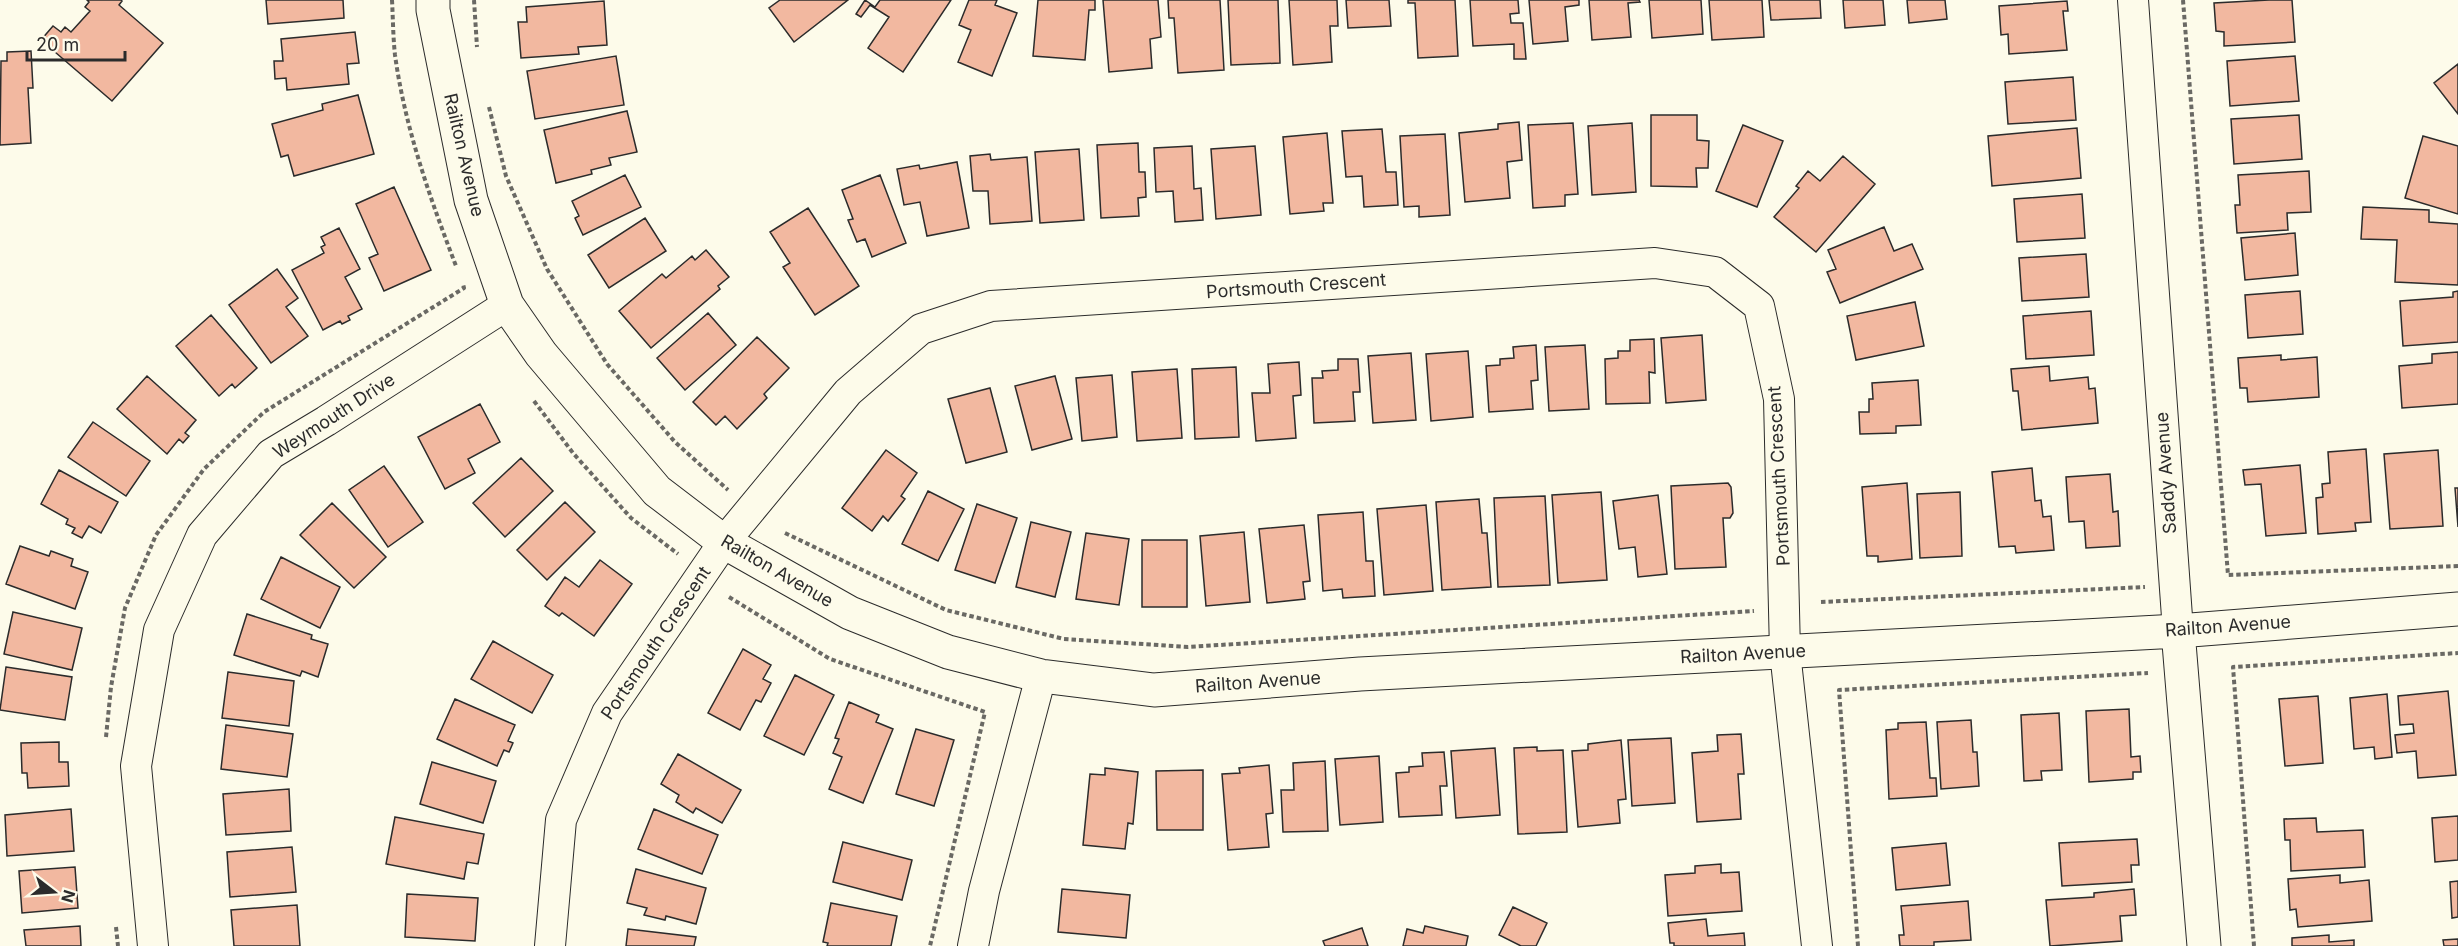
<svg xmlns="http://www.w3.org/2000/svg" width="2458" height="946" font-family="Inter,sans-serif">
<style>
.building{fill:#f2b8a0;stroke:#2b2b2b;stroke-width:1.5}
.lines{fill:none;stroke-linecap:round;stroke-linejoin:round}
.street-casing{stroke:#2b2b2b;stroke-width:32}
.secondary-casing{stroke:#2b2b2b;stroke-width:35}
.path{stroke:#6a6964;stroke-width:4;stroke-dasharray:4.5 3;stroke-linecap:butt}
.street{stroke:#fdfbea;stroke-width:30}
.secondary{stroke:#fdfbea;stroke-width:33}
.labels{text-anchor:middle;stroke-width:4.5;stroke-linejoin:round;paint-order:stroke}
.street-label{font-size:18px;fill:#2b2b2b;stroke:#fdfbea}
</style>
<rect width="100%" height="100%" fill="#fdfbea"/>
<path class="building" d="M87,0h34l1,1 -3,4 44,38 -51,58 -71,-61 12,-14 8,6 4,-5 6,5 19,-21 -5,-4 4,-5z
M266,0h77l1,18 -76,6z
M780,0h68l-54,42 -25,-34z
M865,0l10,7 5,-7h71l-48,72 -35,-24 21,-31 -19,-12 -9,12 -5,-3z
M969,0h28l-2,5 22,8 -25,63 -34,-14 13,-32 -12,-5z
M1038,0h57v10h-6l-4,50 -52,-4z
M1103,0h55l3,37 -11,2 2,29 -43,4z
M1168,0h52l4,70 -46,3 -4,-55h-5z
M1228,0h50l2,63 -49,2z
M1289,0h48l1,26h-8l2,36 -39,3z
M1346,0h43l2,26 -43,2z
M1408,0h47l3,56 -40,2 -3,-55h-7z
M1470,0h48l1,13 -9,1 1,9h12l3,36h-12v-15l-41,2z
M1529,0h50v5l-14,2 3,34 -35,3z
M1589,0h50l1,2 -12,1 3,34 -39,3z
M1649,0h52l2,34 -51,4z
M1709,0h53l2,37 -52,3z
M1769,0h51l1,18 -50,2z
M1843,0h40l2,25 -40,3z
M1907,0h38l2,19 -38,4z
M2269,0h23l3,42 -71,4v-14l-8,-1 -2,-28z
M604,1l3,44 -29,2 1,7 -58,4 -3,-36h9l-1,-15z
M2067,1l1,10h-5l4,39 -58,4 -1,-20 -7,1 -2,-29z
M355,32l4,31 -12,1 2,20 -62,6 -1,-12 -11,1 -1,-18h9l-2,-22z
M31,51l2,37h-5l3,55 -31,2 1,-84h6v-9z
M616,56l8,49 -89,14 -8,-48z
M2295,56l4,45 -69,5 -3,-45z
M2458,64v50l-24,-31z
M2073,77l3,43 -68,4 -3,-42z
M358,95l16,59 -80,22 -6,-21 -7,2 -9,-33 51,-14 -1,-6z
M627,111l10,41 -28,6 2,7 -20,5 1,4 -36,9 -12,-53z
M1651,115h46v25l12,1 -1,27h-12l1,19 -46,-1z
M2299,115l3,44 -68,5 -3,-45z
M1519,122l3,38 -15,2 3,36 -45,4 -6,-69 39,-4v-5z
M1573,123l5,71 -13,1v11l-32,2 -5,-83z
M1632,123l4,69 -44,3 -4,-69z
M1743,125l40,16 -26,66 -41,-16z
M2077,128l4,50 -89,8 -4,-50z
M1382,129l4,43h10l2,33 -34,2 -2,-31 -16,1 -4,-46z
M1327,133l6,70h-10l1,8 -34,3 -7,-77z
M1445,134l5,81 -31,2v-11l-15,1 -4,-71z
M2423,136l35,10v68l-53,-16z
M1138,143l1,29h6l1,25 -8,1 1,18 -38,2 -4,-73z
M1192,146l2,43 7,-1 2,32 -28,2 -2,-31 -17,1 -2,-44z
M1255,146l6,69 -45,4 -5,-70z
M1079,149l5,71 -44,3 -5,-71z
M990,154l1,6 36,-3 5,64 -42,3 -2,-33h-15l-3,-35z
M1843,156l32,28 -59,68 -42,-35 25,-29 -3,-2 12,-15 12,10z
M957,162l12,66 -42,8 -7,-34 -16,3 -7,-36 22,-4 1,4z
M2309,171l2,41 -24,1 1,17 -51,3 -2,-28h5l-2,-30z
M625,175l16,32 -58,28 -8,-17 4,-2 -7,-15z
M880,175l26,68 -34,14 -7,-18 -8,3 -9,-22 5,-1 -11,-29z
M394,187l37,83 -47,21 -15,-33 9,-4 -22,-50z
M2082,194l3,44 -68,4 -3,-43z
M2363,207l66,3v12l29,2v61l-63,-3 2,-42 -36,-1z
M808,208l51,78 -44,29 -32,-48 7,-4 -20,-31z
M645,218l21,33 -57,37 -21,-33z
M1884,227l10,24 18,-7 11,25 -83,34 -13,-31 9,-3 -8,-19z
M339,228l21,41 -15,8 17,32 -14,7 2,4 -8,4 -2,-3 -17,9 -31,-60 32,-17 -3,-6 4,-2 -4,-8z
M2295,233l3,42 -53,5 -4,-42z
M706,250l23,27 -11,9 2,3 -69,59 -32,-37 43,-37 4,4 26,-22 3,4z
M2086,254l3,43 -67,4 -3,-43z
M277,269l21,29 -12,9 22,29 -37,27 -42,-58z
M2300,291l3,43 -55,4 -3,-43z
M2458,291v51l-55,4 -3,-45 53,-4v-5z
M1915,302l9,44 -68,14 -9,-44z
M2091,311l3,44 -68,4 -3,-43z
M708,313l28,32 -51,45 -28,-32z
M211,315l46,53 -22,20 -3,-4 -13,12 -43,-50z
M1702,335l4,65 -40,3 -5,-65z
M757,337l32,31 -25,26 3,4 -30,31 -12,-13 -9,9 -23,-23z
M1654,339l1,34 -6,-1 1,31 -44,1 -1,-45 13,-1v-7h12v-11z
M1536,345l2,35 -7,1 2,28 -44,3 -3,-46 14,-1v-6l14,-1 -1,-11z
M1585,345l4,64 -40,2 -4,-64z
M1468,351l5,66 -42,4 -5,-67z
M2458,352v52l-56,4 -3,-42 33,-3v-9z
M1411,353l5,67 -43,3 -5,-67z
M2281,355v5l36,-3 2,40 -71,5 -1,-14h-7l-2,-30z
M1338,359h20l2,33h-7l2,29 -41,2 -2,-45h11l-1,-7 16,-1z
M1299,362l2,33 -8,1 3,42 -40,3 -4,-48h18l-2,-29z
M2049,366l1,15 38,-4 1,12 6,-1 3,35 -76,7 -4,-39h-5l-2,-22z
M1236,367l3,70 -44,2 -3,-70z
M1177,369l5,69 -45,3 -5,-69z
M1112,375l5,62 -35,4 -6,-63z
M147,376l49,44 -11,13 4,3 -6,7 -4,-4 -12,15 -50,-45z
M1055,376l17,63 -40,11 -17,-64z
M1918,380l3,45 -25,1v7l-36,1 -1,-22h10v-13h4l-1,-16z
M990,388l17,64 -41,11 -18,-64z
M480,404l20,38 -32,17 7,14 -30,16 -27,-52z
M93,422l57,39 -24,35 -58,-39z
M2366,449l5,73 -16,1 1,8 -38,3 -2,-36 7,-1 -1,-13 8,-1 -2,-31z
M886,450l31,23 -16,23 4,3 -17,22 -5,-5 -11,15 -30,-23z
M2438,450l5,76 -53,3 -6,-75z
M521,458l32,33 -48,46 -32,-34z
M2300,465l6,68 -40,3 -5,-52 -16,1 -2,-15z
M384,466l39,56 -35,25 -39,-57z
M2032,468l3,33 6,-1 2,17 8,-1 3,34 -38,3 -1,-7 -16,1 -7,-75z
M59,470l59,32 -17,31 -12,-7 -7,12 -10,-5 3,-5 -9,-4 2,-5 -27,-15z
M2110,474l3,38 5,-1 2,35 -34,2 -2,-27 -15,1 -3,-45z
M1728,483l3,4 2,26 -3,5h-7l3,49 -51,2 -4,-83z
M1907,483l5,76 -34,3v-6h-11l-5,-69z
M2455,488h3v39z
M928,491l36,18 -26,52 -36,-17z
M1601,492l6,88 -49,3 -6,-88z
M1960,492l2,64 -42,2 -3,-64z
M1658,495l9,79 -29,3 -3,-30 -16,2 -6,-48z
M1545,496l5,89 -52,2 -4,-89z
M1479,499l3,34h5l4,54 -49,3 -6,-88z
M565,502l30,30 -48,48 -30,-30z
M332,503l54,54 -32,31 -54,-53z
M977,504l40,14 -22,65 -40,-13z
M1426,505l7,86 -49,4 -7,-86z
M1363,512l3,49h7l2,35 -32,2 -1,-9 -19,2 -5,-76z
M1031,522l40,10 -16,65 -39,-10z
M1304,525l6,56 -7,1 2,17 -38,4 -8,-74z
M1244,532l6,70 -44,4 -6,-70z
M1086,533l43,6 -10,66 -43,-6z
M1142,540h45v67h-45z
M20,546l29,10 2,-5 22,8 -2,7 17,6 -13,37 -69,-25z
M281,557l59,30 -20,41 -59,-29z
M600,560l32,24 -38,52 -32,-23 -3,3 -14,-10 20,-29 14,10z
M13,612l69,16 -10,42 -68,-16z
M247,614l65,21 -1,4 17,5 -10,33 -16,-6 -2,5 -66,-21z
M493,641l60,34 -21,38 -61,-34z
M743,649l28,16 -8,14 8,4 -10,19 -5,-2 -16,30 -32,-17z
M6,667l66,10 -7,43 -65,-10z
M228,672l66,9 -5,45 -67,-8z
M795,675l39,20 -30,60 -40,-19z
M2448,691l8,84 -38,3 -2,-27 -19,2 -2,-18 19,-2 -1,-9 -13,1 -2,-29z
M2387,694l5,63 -17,2 -1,-12 -20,2 -4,-51z
M2318,696l5,67 -38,3 -6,-67z
M455,699l60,26 -7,16 5,2 -4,9 -5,-2 -7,16 -60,-27z
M849,702l30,13 -3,7 17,7 -30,74 -34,-14 13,-32 -9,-4 6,-14 -4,-1z
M2129,709l2,48 9,-1 1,16h-8v7l-44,3 -3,-71z
M2059,713l3,57 -21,1 1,9 -18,1 -3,-66z
M1971,720l2,32h4l2,34 -38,3 -4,-67z
M1926,722l4,56h6l1,18 -48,3 -3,-69 12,-1v-6z
M226,725l67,9 -6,43 -66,-8z
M916,729l38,11 -20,66 -38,-12z
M1741,734l3,40h-6l3,45 -44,3 -5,-69 26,-2 -1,-16z
M1671,738l4,65 -43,3 -4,-66z
M1621,740l5,59 -8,1 2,23 -42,4 -6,-76 16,-1v-6z
M59,742v20h9l1,24 -41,2 -1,-15h-5l-1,-30z
M1537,747v4l26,-1 4,82 -49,2 -4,-86z
M1495,748l5,67 -44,3 -5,-67z
M1444,752l3,34h-7l2,29 -43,2 -3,-44 13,-1v-5l14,-1 -1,-13z
M678,754l63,36 -19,33 -26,-15 -3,5 -17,-11 3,-7 -18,-11z
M1379,756l4,66 -43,3 -5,-66z
M1325,761l3,70 -45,1 -2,-42h13l-1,-27z
M432,762l64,19 -13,42 -63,-19z
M1269,765l4,48 -7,1 3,33 -41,3 -6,-76 18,-1 -1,-5z
M1105,768l33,4 -5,52 -5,-1 -3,26 -42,-4 7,-71 15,1z
M1203,770v60h-46l-1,-59z
M289,789l2,42 -65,4 -3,-41z
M71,809l3,42 -67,5 -2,-41z
M654,809l64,26 -16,39 -64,-25z
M2458,816v44l-23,2 -3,-44z
M395,817l89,17 -6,30 -11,-2 -3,17 -78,-15z
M2316,818l1,14 46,-2 2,37 -74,4 -1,-31h-5l-1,-21z
M2137,839l2,26h-8l1,17 -70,4 -3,-43z
M843,842l69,18 -10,40 -69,-18z
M1946,843l4,42 -54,5 -4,-42z
M292,847l4,45 -66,5 -3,-45z
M1721,864v9l18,-1 3,39 -74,5 -3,-41 30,-2v-7z
M75,867l3,41 -56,5 -3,-42z
M636,869l70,19 -10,36 -30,-8 -1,4 -21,-5 3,-7 -20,-5z
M2340,875v8l29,-3 3,41 -74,6 -2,-18 -6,1 -2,-31z
M2458,881v36l-6,1 -2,-36z
M1062,889l68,6 -4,43 -68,-6z
M2134,889l2,26 -16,1 2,25 -72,5 -4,-46 48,-3v-4z
M407,894l71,4 -3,43 -70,-4z
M1968,901l3,39 -37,2v4h-34l-1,-11h5l-3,-29z
M831,903l66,13 -6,30h-64l1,-3 -5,-1z
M297,905l3,41h-66l-3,-36z
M1513,907l34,16 -11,23h-15l-22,-11z
M1706,919l2,17 36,-3 1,13h-71v-3h-4l-2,-20z
M80,926l1,20h-55l-2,-16z
M1425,926l43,10 -2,10h-63l4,-17 16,4z
M1362,928l6,18h-43l-2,-5z
M628,929l68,8 -2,9h-68z
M2329,935v7l25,-2v6h-62v-8z
M2458,939v7h-14l-1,-6z"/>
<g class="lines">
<g class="street-casing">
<path id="street" d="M2133,0l45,631
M153,946l-17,-180 23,-136 43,-95 69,-81 55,-33 181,-116
M550,946l11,-126 46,-107 117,-171 124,-150 73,-63 70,-23 664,-43 60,9 44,34 20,93 6,253 32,294
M973,946l11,-55 57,-215"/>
</g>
<g class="secondary-casing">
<path id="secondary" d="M433,0v10l38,190 36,105 34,49 116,137 67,51 126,71 98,39 93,24 113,14 206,-16 818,-43 280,-22
M2178,631l26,315"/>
</g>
<path class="path" d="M392,0c1,18 1,37 3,55 10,73 35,143 61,211
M474,0l3,47
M2183,0l45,575 230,-9
M489,107l17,69 41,93 60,95 68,78 53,48
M534,401l39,52 58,65 47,36
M785,533l161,77 118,29 124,8 566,-36
M729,597l101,62 155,53 -55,234
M1821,602l324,-15
M106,737l5,-50 14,-79 31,-73 48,-66 60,-57 200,-124 -1,-4
M116,927l2,19
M1858,946l-19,-256 309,-17
M2254,946l-21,-279 225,-14"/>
<use href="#street" class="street"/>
<use href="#secondary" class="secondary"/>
</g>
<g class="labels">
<g class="street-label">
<text transform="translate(464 155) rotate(77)" y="6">Railton Avenue</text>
<text transform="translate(1296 286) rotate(-4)" y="6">Portsmouth Crescent</text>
<text transform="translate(334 416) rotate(-33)" y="6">Weymouth Drive</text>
<text transform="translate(2166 473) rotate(-94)" y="6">Saddy Avenue</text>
<text transform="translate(1779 476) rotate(-93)" y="6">Portsmouth Crescent</text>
<text transform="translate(777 571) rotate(30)" y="6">Railton Avenue</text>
<text transform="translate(2228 626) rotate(-4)" y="6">Railton Avenue</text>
<text transform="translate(656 643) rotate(-56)" y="6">Portsmouth Crescent</text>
<text transform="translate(1743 654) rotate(-3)" y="6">Railton Avenue</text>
<text transform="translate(1258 682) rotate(-4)" y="6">Railton Avenue</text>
</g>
</g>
<g transform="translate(54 892) rotate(107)" stroke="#fdfbea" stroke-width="4.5" paint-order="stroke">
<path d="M0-4.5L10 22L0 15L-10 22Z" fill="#2b2b2b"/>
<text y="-9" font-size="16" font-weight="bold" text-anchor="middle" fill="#2b2b2b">N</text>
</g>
<path d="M27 51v9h98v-9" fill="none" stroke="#2b2b2b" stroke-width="3"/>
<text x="36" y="51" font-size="18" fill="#2b2b2b" stroke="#fdfbea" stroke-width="4.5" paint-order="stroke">20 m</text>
</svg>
